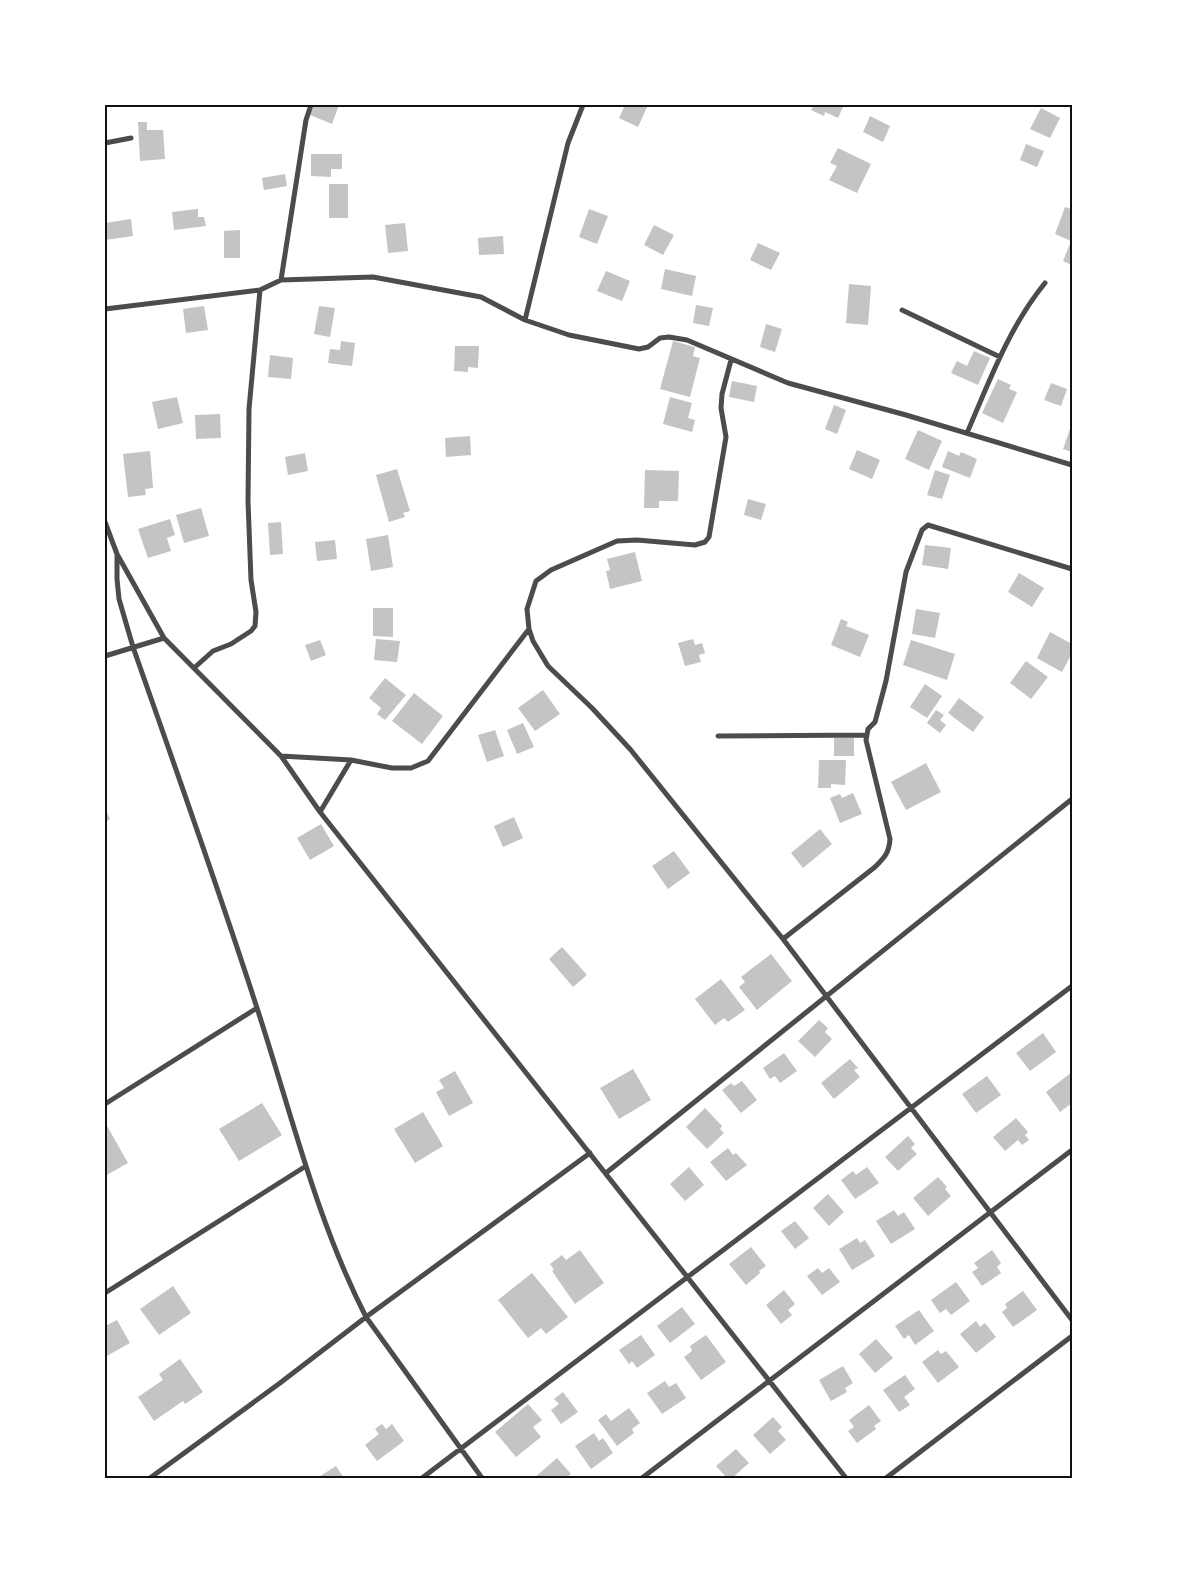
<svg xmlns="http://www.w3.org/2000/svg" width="1177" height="1583" font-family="Roboto,sans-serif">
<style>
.building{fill:#c4c4c4}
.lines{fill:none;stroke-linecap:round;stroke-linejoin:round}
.minor{stroke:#4c4c4c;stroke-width:5}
.neatline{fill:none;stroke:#111;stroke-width:2}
</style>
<rect width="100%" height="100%" fill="#fff"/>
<path class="building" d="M314,105h25l-7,19 -22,-9z
M625,105h23l-10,22 -19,-9z
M814,105h30l-6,13 -13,-6 -1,4 -13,-6z
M1041,108l19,10 -10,20 -20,-9z
M870,116l20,10 -7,16 -20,-10z
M138,122h9v8h16l2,29 -25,2z
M1026,144l18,7 -7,16 -17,-7z
M838,148l33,16 -14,29 -28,-13 8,-14 -7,-3z
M311,154h31v15h-11v8l-20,-1z
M285,174l2,12 -23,4 -2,-12z
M329,184h19v34h-19z
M1065,207l7,2v56l-9,-4 8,-20 -16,-7z
M198,209v8h6l2,9 -32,4 -2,-18z
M589,209l19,7 -11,28 -18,-7z
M131,219l2,17 -28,4v-17z
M405,223l3,28 -20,2 -3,-28z
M654,225l20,10 -11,20 -19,-10z
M240,230v28h-16v-27z
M503,236l1,18 -25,1 -1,-17z
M758,243l22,10 -9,17 -21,-10z
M665,269l31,7 -4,20 -31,-7z
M606,271l24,10 -8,20 -25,-10z
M849,284l22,2 -3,39 -22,-2z
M696,305l17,3 -4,18 -16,-3z
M204,306l4,24 -22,3 -3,-24z
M319,306l16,2 -5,29 -16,-3z
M766,324l16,5 -7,23 -15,-5z
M341,341l14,2 -3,23 -24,-3 2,-14 10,1z
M673,341l22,6 -2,9 7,2 -10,39 -30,-8z
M455,346h24l-1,22 -10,-1v5l-14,-1z
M974,351l16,7 -12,27 -27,-12 6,-12 10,5z
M270,355l23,3 -2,21 -23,-2z
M998,379l13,6 -2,4 8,3 -14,31 -21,-10z
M732,381l25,5 -3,16 -25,-5z
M1051,383l16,6 -6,17 -17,-6z
M177,397l6,26 -25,6 -6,-27z
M670,397l22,6 -4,15 7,2 -3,12 -29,-8z
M834,405l12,5 -9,24 -12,-5z
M220,414l1,24 -25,1 -1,-24z
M1070,429l2,1v22l-9,-3z
M918,430l24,11 -13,29 -24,-11z
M470,436l1,19 -25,2 -1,-19z
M857,450l23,10 -8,19 -23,-10z
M150,451l3,37 -8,1 1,6 -18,2 -5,-43z
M948,451l11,5 2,-4 16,7 -7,19 -28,-11z
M305,453l3,18 -20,4 -3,-18z
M397,469l13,42 -7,2 2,4 -16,5 -13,-47z
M645,470l34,1 -1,30h-19v7h-15z
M935,470l15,5 -8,24 -15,-4z
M748,499l18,5 -5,16 -17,-5z
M201,508l8,28 -25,7 -8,-28z
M170,519l5,16 -8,3 4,13 -23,7 -10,-29z
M281,522l2,32 -13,1 -2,-32z
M388,535l5,32 -22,4 -5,-32z
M335,540l2,19 -20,2 -2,-19z
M925,545l26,3 -3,21 -26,-4z
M635,552l7,29 -32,8 -4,-18 4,-1 -3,-11z
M1019,573l25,15 -12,19 -24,-15z
M373,608h20v29l-20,-1z
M916,609l24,4 -5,25 -23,-4z
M841,619l7,3 -2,4 23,9 -9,22 -29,-12z
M1050,632l22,12v9l-10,19 -25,-14z
M376,639l24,2 -3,21 -23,-2z
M693,639l2,6 7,-2 3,10 -6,2 2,7 -16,4 -7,-23z
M320,640l6,15 -15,6 -6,-16z
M911,640l44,14 -8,26 -44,-15z
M1026,661l22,16 -17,22 -21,-16z
M385,678l21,17 -21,25 -8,-6 4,-6 -12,-10z
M925,684l17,12 -15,22 -17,-11z
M543,690l17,24 -25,17 -17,-23z
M414,693l29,23 -21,28 -30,-23z
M959,698l25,19 -11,15 -25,-19z
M936,710l8,5 -4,5 6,5 -6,8 -13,-10z
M523,723l11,24 -17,7 -10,-24z
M495,730l9,26 -17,6 -9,-27z
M834,738h20v18h-20z
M819,760h27l-1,25 -14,-1v4h-13z
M926,763l15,29 -35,18 -15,-28z
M853,793l9,21 -22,9 -10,-25 10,-4 2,4z
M105,808l5,11 -5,3z
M514,817l9,21 -20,9 -9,-21z
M321,824l13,22 -24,14 -13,-22z
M820,829l12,15 -29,24 -12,-15z
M674,851l16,22 -22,16 -16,-23z
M562,947l25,28 -14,12 -24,-28z
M771,954l21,27 -35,29 -18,-23 6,-5 -4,-5z
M721,979l24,31 -17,12 -4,-4 -9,7 -20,-26z
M819,1020l9,8 -3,4 7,7 -17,18 -17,-16z
M1043,1033l13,19 -26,19 -14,-18z
M784,1053l13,18 -17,12 -5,-7 -5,3 -7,-11z
M850,1059l8,9 -4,2 6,7 -26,22 -13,-16z
M633,1069l18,31 -32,19 -19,-31z
M455,1071l18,32 -24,13 -13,-24 8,-4 -5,-8z
M1072,1072v31l-12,9 -14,-20z
M987,1076l14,19 -25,18 -14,-19z
M742,1081l15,19 -16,13 -19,-23 9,-7 3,3z
M262,1103l20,32 -43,26 -20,-32z
M705,1108l17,18 -2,3 4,4 -17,16 -21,-22z
M423,1112l20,34 -28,17 -21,-34z
M1016,1118l12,14 -3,3 4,5 -7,5 -4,-5 -13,11 -12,-14z
M106,1124l22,39 -23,13v-51z
M908,1136l7,8 -4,4 6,6 -19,17 -13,-14z
M728,1148l5,7 3,-2 11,12 -21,16 -16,-19z
M689,1167l15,18 -19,16 -15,-17z
M867,1167l12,16 -24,16 -14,-19 12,-9 3,4z
M938,1177l9,10 -2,2 6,7 -23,20 -15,-18z
M828,1194l16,18 -15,14 -16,-18z
M894,1210l4,6 6,-4 11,17 -24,15 -15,-23z
M795,1221l14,17 -14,11 -14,-18z
M857,1238l3,5 5,-3 10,16 -23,14 -13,-21z
M751,1247l15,19 -7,5 1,2 -14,12 -17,-21z
M580,1250l24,33 -29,21 -23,-33 2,-1 -4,-6 12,-9 4,5z
M992,1250l9,13 -4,4 4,6 -19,13 -10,-14 6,-4 -4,-5z
M818,1268l4,5 7,-5 11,14 -18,13 -15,-19z
M532,1273l36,44 -22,17 -5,-6 -13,10 -30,-38z
M956,1282l14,19 -19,14 -5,-6 -6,4 -9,-13z
M173,1286l18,27 -32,22 -19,-26z
M784,1290l11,14 -7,6 4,5 -11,9 -15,-19z
M1023,1291l14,19 -24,17 -11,-15 5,-4 -2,-4z
M682,1307l13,17 -25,19 -13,-17z
M919,1310l15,21 -19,14 -6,-10 -5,4 -9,-13z
M117,1320l13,23 -25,14v-34l2,2z
M976,1321l4,6 5,-4 11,14 -20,16 -16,-19z
M641,1335l14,20 -18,13 -5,-7 -3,3 -10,-14z
M706,1335l20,27 -25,18 -17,-23 8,-6 -2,-5z
M876,1339l17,19 -18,15 -16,-19z
M938,1350l3,4 5,-3 13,16 -21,16 -16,-21z
M180,1359l23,33 -18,12 -2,-3 -29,20 -16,-24 25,-17 -4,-6z
M843,1366l10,17 -8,5 2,4 -16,9 -12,-21z
M905,1375l10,14 -11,8 6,8 -11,7 -16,-22z
M665,1381l4,6 7,-4 10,15 -24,16 -15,-21z
M563,1392l15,20 -17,12 -10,-14 8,-6 -5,-5z
M528,1404l14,16 -9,7 8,10 -25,20 -21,-25z
M869,1405l12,16 -7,5 2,3 -19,14 -9,-12 6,-4 -5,-7z
M629,1408l11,15 -8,6 2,4 -17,13 -19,-26 8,-6 5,7z
M773,1417l9,10 -4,4 8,9 -16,14 -17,-19z
M382,1424l4,5 6,-5 12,17 -27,20 -12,-16 14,-11 -4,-5z
M594,1433l5,8 4,-3 10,15 -22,16 -16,-23z
M736,1449l13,14 -17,15h-5l-11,-12z
M557,1458l14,16 -5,4h-32z
M336,1466l8,12h-27z"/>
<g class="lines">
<path class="minor" d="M105,143l26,-5
M281,280l25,-160 5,-15
M105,309l155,-19 21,-10 92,-3 108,20 44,23 44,15 70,14 9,-2 12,-9 9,-1 18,3 101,43 118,32 166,50
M902,310l98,47
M525,320l43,-177 15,-38
M731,360l-9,34 -1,14 5,29 -17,100 -4,5 -10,3 -58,-5 -20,1 -66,29 -15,11 -9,28 2,20 4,12 15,25 44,42 38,41 153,190 289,381
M967,433c22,-51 42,-106 78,-150
M105,522l12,32 47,84 117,118 39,56 526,666
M117,555v24l2,20 14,48c42,120 85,240 124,361 34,104 59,211 109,309l116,161
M105,656l59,-18
M194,668l19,-17 18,-7 20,-13 4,-5 1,-14 -5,-32 -3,-79 1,-92 11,-119
M718,736l148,-1
M281,756l70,4
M320,812l31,-52 41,8h19l17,-7 101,-132
M783,939l92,-72c10,-10 14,-14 15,-28l-24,-99 2,-11 7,-7 11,-41 20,-109 16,-42 6,-5 144,44
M105,1104l152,-96
M606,1173l466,-374
M105,1293l201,-127
M150,1478l130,-95 86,-66 224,-164
M422,1478l650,-492
M642,1478l430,-328
M886,1478l186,-142"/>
</g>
<rect width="1177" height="1583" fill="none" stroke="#ffffff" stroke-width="212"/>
<rect x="106" y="106" width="965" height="1371" class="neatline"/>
</svg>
